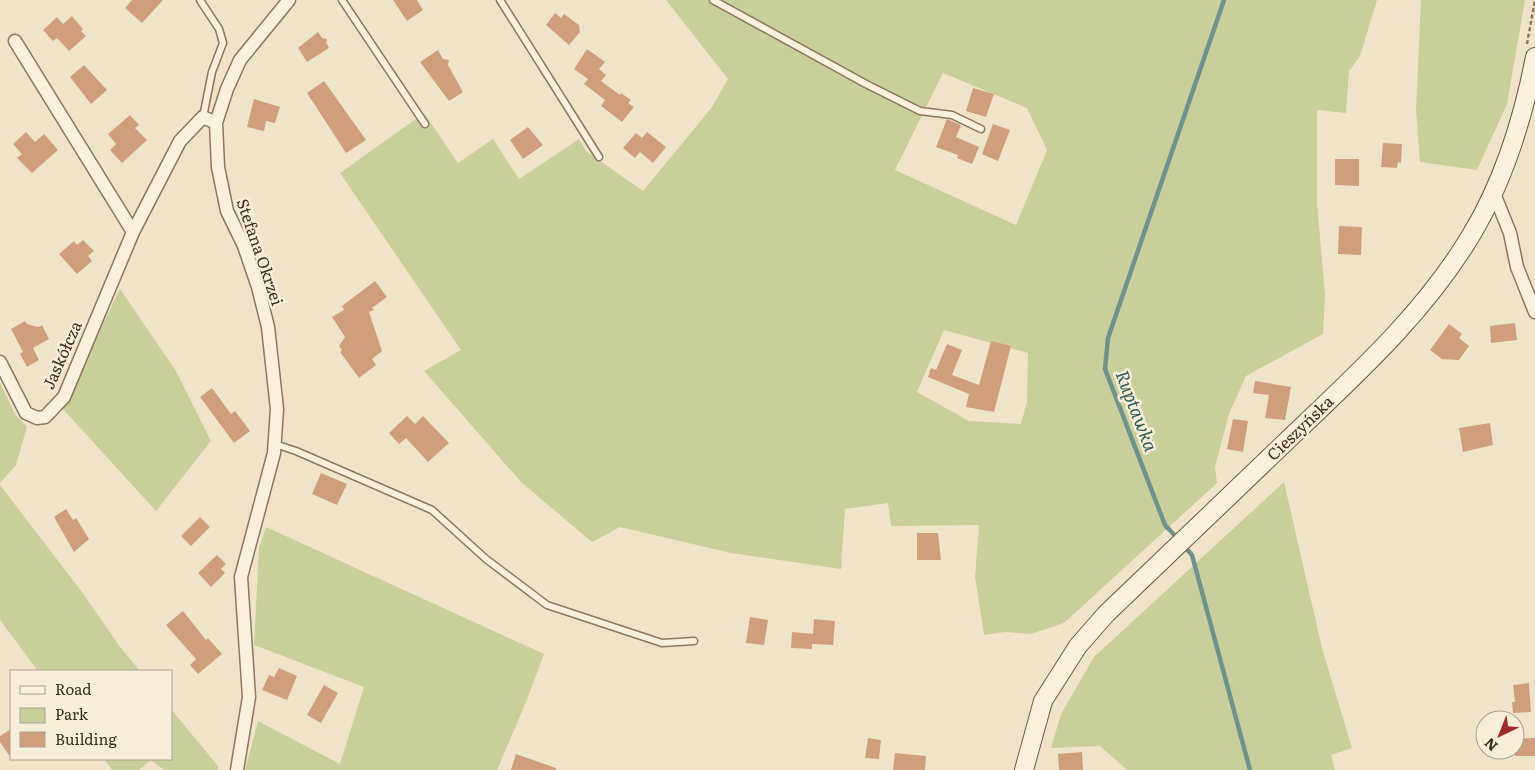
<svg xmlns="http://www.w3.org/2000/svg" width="1535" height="770" font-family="Literata,serif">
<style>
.green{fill:#c9cf9b;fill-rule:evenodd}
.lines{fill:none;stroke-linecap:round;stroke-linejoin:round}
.stream{stroke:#6f938a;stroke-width:4.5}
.building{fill:#cf9f7d}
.lane-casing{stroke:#8d765c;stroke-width:9}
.street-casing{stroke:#8d765c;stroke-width:15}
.secondary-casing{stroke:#6f573f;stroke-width:20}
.path{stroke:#8d765c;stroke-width:2.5;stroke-dasharray:4 2.5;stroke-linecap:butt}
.lane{stroke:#faf1dc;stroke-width:6}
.street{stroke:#faf1dc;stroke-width:12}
.secondary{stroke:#faf1dc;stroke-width:18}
.labels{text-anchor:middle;stroke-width:5;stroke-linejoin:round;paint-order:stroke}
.street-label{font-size:16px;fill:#3d2e20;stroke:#f7eed8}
.water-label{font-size:18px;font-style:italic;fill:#2f5d5a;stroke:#f7eed8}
</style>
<rect width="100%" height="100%" fill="#f0e4c8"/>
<path class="green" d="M666,0h711l-17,56 -11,15 -3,42 -29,-3v93l8,91 -2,40 -77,42 -17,38 -14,53 2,16 -153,140 -33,11 -26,-2 -21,3 -9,-58 4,-52 -88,1 -3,-23 -43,6 -4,60 -110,-16 -111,-26 -28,15 -71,-60 -97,-111 37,-21 -121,-177 84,-60 34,50 35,-24 26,40 60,-40 7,12 57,40 69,-84 16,-28zM943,73l84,35 20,42 -31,75 -121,-55zM944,330l84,23 -1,49 -6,22 -52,-3 -52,-29z
M1421,0h104l-18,104 -30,66 -57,-8 -4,-52z
M120,289l56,82 35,70 -55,70 -94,-103z
M0,383l15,31 12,13 -11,38 -16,18z
M1284,482l38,166 30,100 -21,7 4,15h-208l-27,-24 -49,2 10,-34 33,-57z
M0,485l82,107 39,56 19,23h-102l-38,-51z
M266,527l278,127 -18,48 -29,68h-252l13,-49 82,43 24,-77 -110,-42 5,-97z
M171,709l47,57v4h-54l-13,-10 -12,10h-27l-8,-11h67z"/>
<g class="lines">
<path class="stream" d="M1179,540l-14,-15 -60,-156 3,-31 116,-338
M1184,546l8,9 58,215"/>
</g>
<path class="building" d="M132,0h31l-21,23 -17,-15z
M393,0h24l6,10 -16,11z
M555,13l6,5 3,-4 15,11 1,7 -11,13 -23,-20z
M72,16l11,13 -2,2 5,5 -17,15 -12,-13 -4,3 -10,-11 14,-13 6,7z
M318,32l4,6 5,1 -1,4 3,5 -22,14 -9,-14z
M587,49l18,13 -6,7 7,6 -5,6 19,14 1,-2 10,7 -3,3 6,4 -12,15 -21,-16 4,-6 -21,-16 4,-5 -14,-10z
M438,50l5,9 6,1 -1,5 15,27 -14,9 -29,-39z
M84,65l23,25 -16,14 -21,-27z
M324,81l42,59 -20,13 -39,-60z
M973,88l21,6 -8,23 -20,-6z
M254,99l26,8 -5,16 -9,-2 -2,10 -17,-4z
M130,115l9,10 -4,3 12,12 -25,23 -12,-13 6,-6 -8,-10z
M947,119l14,6 -5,12 23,10 -7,17 -15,-6 1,-3 -22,-8z
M993,124l17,6 -12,31 -16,-7z
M528,127l15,18 -20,14 -13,-19z
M26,132l9,10 9,-8 14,16 -26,23 -15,-15 5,-4 -9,-10z
M647,132l19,15 -13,16 -13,-11 -5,6 -12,-10 13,-15 6,5z
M1383,143l19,1 -1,19 -3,-1 -1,6 -16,-1z
M1335,159h24v27l-24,-1z
M1339,226l23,1 -1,28 -23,-1z
M83,240l11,11 -6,5 4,5 -15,13 -18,-20 15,-13 3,4z
M375,281l12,16 -15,11 2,2 -5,2 13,39 -10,8 4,6 -17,13 -19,-26 2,-2 -3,-4 6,-9 -13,-20 12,-7 -2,-4z
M25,321l2,3 11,3 4,-2 7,14 -16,9 6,12 -12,7 -7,-13 3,-2 -12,-23z
M1515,323l2,17 -26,3 -1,-17z
M1449,324l13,10 -3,4 10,8 -10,14 -17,-1 -12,-9z
M991,341l20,5 -17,66 -28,-5 3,-13 -41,-17 3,-9 5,2 11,-26 15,6 -10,25 27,10z
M1255,381l36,6 -6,33 -20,-2 4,-23 -16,-2z
M212,388l19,26 4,-3 15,20 -16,12 -34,-46z
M407,416l8,8 8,-8 26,27 -21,19 -22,-24 -7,6 -10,-11z
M1233,419l15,2 -5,31 -16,-3z
M1490,423l3,22 -30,7 -4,-24z
M321,473l26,11 -10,21 -25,-11z
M66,509l7,11 3,-2 13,21 -15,13 -20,-35z
M200,517l10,10 -19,19 -10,-10z
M917,533h21l3,27h-24z
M217,555l9,9 -5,5 4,4 -14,14 -13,-14z
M183,611l23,29 2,-2 14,16 -24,20 -8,-9 6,-6 -30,-34z
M750,617l18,3 -4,25 -18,-2z
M814,619l21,2 -2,24 -21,-1v5l-21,-1 1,-16 21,2z
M279,668l18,8 -10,24 -25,-10 7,-15 5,2z
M1529,683l2,29 -18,1 -1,-11h3l-2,-17z
M324,685l14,8 -17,30 -14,-8z
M11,729v29l-11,-16v-6z
M868,738l13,2 -2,19 -14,-1z
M1535,738v18h-20v-17z
M1082,752l1,18h-24l-1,-16z
M895,753l31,3 -1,14h-32z
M516,754l40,14v2h-45z"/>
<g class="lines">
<g class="lane-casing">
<path id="lane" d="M200,0l19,29 4,14 -11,29 -9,45
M342,0l83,124
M500,0l99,157
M713,0l153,84 54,27 32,4 29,14
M275,444l21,7 136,59 54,49 61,46 115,38 32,-2"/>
</g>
<g class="street-casing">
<path id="street" d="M15,41l118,191
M1493,191l17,42 7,34 18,45
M0,362l26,51 11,5 8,-1 19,-20 69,-165 47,-91 23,-24 13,6
M237,770l12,-73 -8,-120 33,-124 3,-44 -9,-82 -10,-40 -14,-41 -17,-35 -9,-44 -2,-44 11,-34 13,-29 49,-60"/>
</g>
<g class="secondary-casing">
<path id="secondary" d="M1024,770l19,-69 35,-55 28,-32c63,-60 126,-121 188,-180 64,-61 130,-121 176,-197 33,-54 53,-118 65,-180"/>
</g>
<path class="path" d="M1527,44l8,-44"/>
<use href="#lane" class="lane"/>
<use href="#street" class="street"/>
<use href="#secondary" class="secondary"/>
</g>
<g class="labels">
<g class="street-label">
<text transform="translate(260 252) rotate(71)" y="6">Stefana Okrzei</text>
<text transform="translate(62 355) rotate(-66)" y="6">Jaskółcza</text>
<text transform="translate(1300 428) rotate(-44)" y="6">Cieszyńska</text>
</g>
<g class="water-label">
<text transform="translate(1136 411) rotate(69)" y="6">Ruptawka</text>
</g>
</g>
<rect x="10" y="670" width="162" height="90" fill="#f7eed8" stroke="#ada18e"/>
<rect x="20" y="686" width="25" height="8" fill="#faf1dc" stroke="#ada18e"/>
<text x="55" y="695" font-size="15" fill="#3d2e20">Road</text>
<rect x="20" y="708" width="25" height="15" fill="#c9cf9b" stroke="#ada18e"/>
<text x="55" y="720" font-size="15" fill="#3d2e20">Park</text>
<rect x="20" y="732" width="25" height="15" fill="#cf9f7d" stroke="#ada18e"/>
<text x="55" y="745" font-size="15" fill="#3d2e20">Building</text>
<g transform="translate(1500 735) rotate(223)"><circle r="24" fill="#f7eed8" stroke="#ada18e"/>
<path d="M0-4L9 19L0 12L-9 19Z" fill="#9e2a2b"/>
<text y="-8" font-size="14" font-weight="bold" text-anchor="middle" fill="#3d2e20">N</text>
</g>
</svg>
